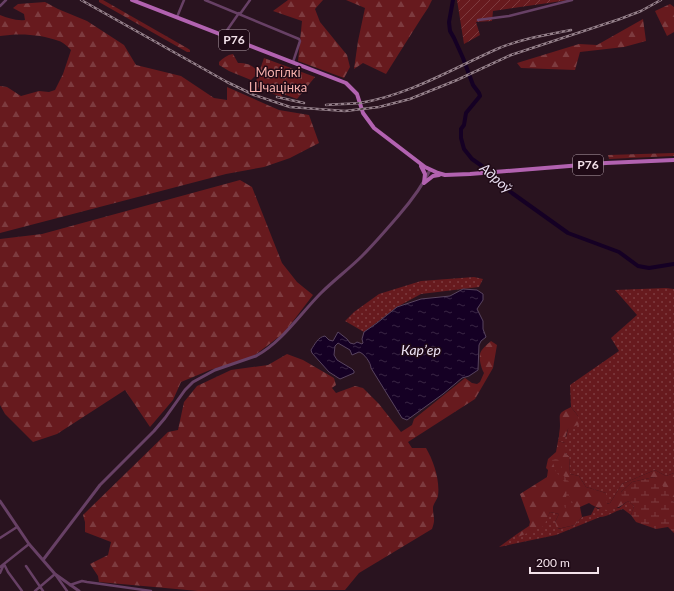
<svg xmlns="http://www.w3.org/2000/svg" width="674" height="591" font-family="Lato,sans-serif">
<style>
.grass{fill:url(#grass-dots)}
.forest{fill:url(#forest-firs)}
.wetland{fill:url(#wetland-marsh)}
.cemetery{fill:url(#cemetery-stones)}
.garden{fill:url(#garden-furrows)}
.water{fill:url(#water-ripples);stroke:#58445f}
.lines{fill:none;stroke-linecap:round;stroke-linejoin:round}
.river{stroke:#150024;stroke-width:4}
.minor{stroke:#674065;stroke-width:2.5}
.tertiary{stroke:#674065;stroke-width:3}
.primary{stroke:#b262b0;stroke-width:4}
.rail-casing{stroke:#95818b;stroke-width:2.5}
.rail{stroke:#1f0a16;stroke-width:1;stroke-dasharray:3;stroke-linecap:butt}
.labels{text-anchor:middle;stroke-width:3;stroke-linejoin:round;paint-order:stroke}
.shield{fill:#1f0a16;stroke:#b3a1aa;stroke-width:1}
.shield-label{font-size:12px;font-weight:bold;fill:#f3e2ea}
.park-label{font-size:13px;fill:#f4aeaa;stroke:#1f0a16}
.water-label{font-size:14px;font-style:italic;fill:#eadff2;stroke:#1f0a16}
</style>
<defs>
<pattern id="grass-dots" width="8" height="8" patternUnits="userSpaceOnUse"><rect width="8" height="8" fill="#671a1e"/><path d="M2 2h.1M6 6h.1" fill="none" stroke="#7d3b3f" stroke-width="1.8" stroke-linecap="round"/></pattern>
<pattern id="forest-firs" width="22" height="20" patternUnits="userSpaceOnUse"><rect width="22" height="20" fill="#671a1e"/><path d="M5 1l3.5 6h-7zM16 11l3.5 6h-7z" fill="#7d3b3f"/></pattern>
<pattern id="wetland-marsh" width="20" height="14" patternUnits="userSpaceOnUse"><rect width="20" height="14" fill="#671a1e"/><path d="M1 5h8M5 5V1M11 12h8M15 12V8" fill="none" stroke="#7d3b3f"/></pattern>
<pattern id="cemetery-stones" width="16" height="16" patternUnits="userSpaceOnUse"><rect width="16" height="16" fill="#671a1e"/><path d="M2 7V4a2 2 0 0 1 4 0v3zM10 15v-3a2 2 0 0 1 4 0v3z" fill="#7d3b3f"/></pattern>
<pattern id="garden-furrows" width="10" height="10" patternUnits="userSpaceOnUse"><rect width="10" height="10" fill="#671a1e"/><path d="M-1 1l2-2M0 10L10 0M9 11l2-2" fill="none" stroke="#7d3b3f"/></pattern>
<pattern id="water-ripples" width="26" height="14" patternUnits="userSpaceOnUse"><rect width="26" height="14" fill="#150024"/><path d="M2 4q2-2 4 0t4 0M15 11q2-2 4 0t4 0" fill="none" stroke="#382544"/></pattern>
</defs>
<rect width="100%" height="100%" fill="#29131f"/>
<path class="grass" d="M474,277l9,2 -4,8 -58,7 -24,13 -33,25 -19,-11 9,-9 25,-18 42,-13z
M666,288l8,1v184l-8,3 -11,-6 -33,14 -12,19 -4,1v-11l-20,-6 -7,-11 -9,-2 -1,-18 -4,-3v-10l-7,-2 1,-5 7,1 2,-8 10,-13 -7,-9 -1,-22 49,-34 -8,-13 26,-23 -22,-25z
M628,501l6,5 -3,9 -8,-6c-9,2 -15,8 -23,8l-44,18 -57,12 18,-13 1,3 29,-19 3,-6 9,2 -4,8 3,7 17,-4 7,-8 9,-2 4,-8 3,2 21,-1z"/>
<path class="forest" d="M99,0h4l84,48 3,2v2h-3l-88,-50z
M288,0h35l-8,9 5,13 27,33 3,12 -6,11 -46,-17 4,-40 -29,-10z
M346,0h86l-4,8 -6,9 -36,57 -23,-11 -9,6 4,-28 7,-33z
M45,2l13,7 29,12 37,24 12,20 45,11 33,22 13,2v-13l52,23 30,5 10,28 -29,15 -26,9 -38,7 -226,59v-147l7,1 14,9 18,-5 10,1 6,-2 8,-16 8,-24c-3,-3 -8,-8 -12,-9 -18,-7 -41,-8 -59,-5v-21c8,3 16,6 25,5l-1,-6 -11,-6 5,-4z
M670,4l4,3v25l-7,4 -12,-25z
M643,19l3,22 -22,6 -44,5 -5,18 -54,-2 -4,-5 62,-19 18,1z
M233,54l5,9c7,0 14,1 18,7l-1,6 -4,4 -22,-9 -10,-6v-3c4,-4 8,-7 14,-8z
M674,153v3l-65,3 -1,-4z
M240,180l12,7 30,76 15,19 16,13 -29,38 -33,25 -41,12 -29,12 -8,18 -23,27 -25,-37 -68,44 -24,8 -28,-28 -5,-9v-166l42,-5z
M491,341l6,4 -4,23 -18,31 -67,43 4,6h14c8,14 14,32 12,48 -1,4 -5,8 -5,12 0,10 3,10 -1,21l-73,44 -14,17 -147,1 -99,-9 -1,-6 -8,-12 18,-9 3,-13 -26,-10v-10l-2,-7 85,-83 10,-2 6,-28 13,-16 34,-16 37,-5 19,-11 16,6 31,18 2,7 -4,3 4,5 19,-7 8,2 16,16 22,28 11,-7 2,-6 51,-41 7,5 5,1 3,-2 4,-9c-3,-5 -5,-14 -4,-19 1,-5 8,-10 11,-13z
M571,407l7,9 2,8 -12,5 -3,9 -6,-2c0,-3 1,-7 1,-10 0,-13 -3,-12 11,-19z
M558,441l7,2v10l4,3 1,18 9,2 7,11 20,6 1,11 3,-1 12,-19 33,-14 11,6 8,-3v29l-20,-25 -22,5 -11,10 7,9c-15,11 -24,12 -39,2l-9,4 2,10 -7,8 -18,4 -2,-7 4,-8 -9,-2 -6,14 -26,11 -1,-3 12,-8 1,-4 -10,-28 27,-17 1,-7 -2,-2 2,-9 8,-7z"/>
<path class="wetland" d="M557,459l4,4 2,12 7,8c-4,8 -1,14 3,20l-2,4 -6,1 -1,-3 2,-6 1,-14 -11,-13 -4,-12z
M654,477l8,8 12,17v31l-6,-6 -12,2 -20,-7 -5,-7 3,-9 -6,-5 -5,1 -2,-10 11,-10z"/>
<path class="cemetery" d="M264,58l51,19 -18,22 -14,-5 -1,3 -28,-10z"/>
<path class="garden" d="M457,0h112l-76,11 -1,10 -16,1 4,13 -16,9z"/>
<path class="water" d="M463,289l14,1 6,4v6l-6,9 6,12v8l3,8 -5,4 -2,4 -1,25 -9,6 -7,2 -19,16 -36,26 -5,-2 -31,-50c0,-5 -7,-15 -12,-16l-7,3 -2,-5 -12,-7 -3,3 -1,9 3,5 15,9 2,2v2l-14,6 -11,-7 -17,-19 -1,-3c4,-6 7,-13 14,-14l4,4 4,1 5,-9 9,7 3,4 4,1 3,-2 5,2 1,-1 -1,-4 2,-7 13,-9 20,-16 24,-8 29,-3z"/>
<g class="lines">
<path class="river" d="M453,0l-4,22 1,9 4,7 9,20 10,27 6,8 1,3 -14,17 -2,12 -3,4v9l3,11 8,10 10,7 18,18 12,9 56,40 51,19 19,14 11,2 25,-4"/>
<path class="minor" d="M205,0l94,39 1,2 -7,21
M0,6l6,-6
M240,14l10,-14
M177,17l7,-17
M478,20l31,-4 63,-16
M223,36l16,-23
M0,538l17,-11
M4,564l4,8 14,19
M26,566l17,25
M0,567l29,-23
M0,573l4,-9
M70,585l12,-4 5,1 64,9
M35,591l20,-17 12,17"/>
<path class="tertiary" d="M0,501l29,43 26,30 24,17
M43,560l57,-75 54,-54 11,-13 20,-28 8,-8 22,-12 41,-14c27,-15 44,-42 65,-63 13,-13 28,-24 41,-37 13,-13 25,-27 37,-41 12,-14 23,-28 31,-45"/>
<path class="primary" d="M132,0l214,83 11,11 6,19 11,15 51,39 13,6 7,2 25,-1 136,-11 68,-3
M421,166l4,8 -1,9
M424,183l9,-7 6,-1"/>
<g class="rail-casing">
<path id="rail" d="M81,0l146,82 27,13 36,12 55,4 34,-4 31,-8 47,-19 54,-25 109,-36 21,-8 20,-11
M277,97l27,6
M326,105c11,-1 23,-1 34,-2 49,-8 92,-34 137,-54 23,-10 49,-14 74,-19"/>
</g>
<use href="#rail" class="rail"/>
</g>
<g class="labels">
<g class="shield">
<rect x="219" y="30" width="30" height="20" rx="3"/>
<rect x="573" y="155" width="30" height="20" rx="3"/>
</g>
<g class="shield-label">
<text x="234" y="44">Р76</text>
<text x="588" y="169">Р76</text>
</g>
<g class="park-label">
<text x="278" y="77">Могілкі<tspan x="278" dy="15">Шчацінка</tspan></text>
</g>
<g class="water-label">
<text transform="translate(496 178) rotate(41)" y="5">Адроў</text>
<text x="421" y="355">Карʼер</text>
</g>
</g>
<path d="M530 567v6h68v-6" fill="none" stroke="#f3e2ea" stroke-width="2"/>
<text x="536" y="567" font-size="12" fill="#f3e2ea" stroke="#1f0a16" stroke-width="3" paint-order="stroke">200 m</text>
</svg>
